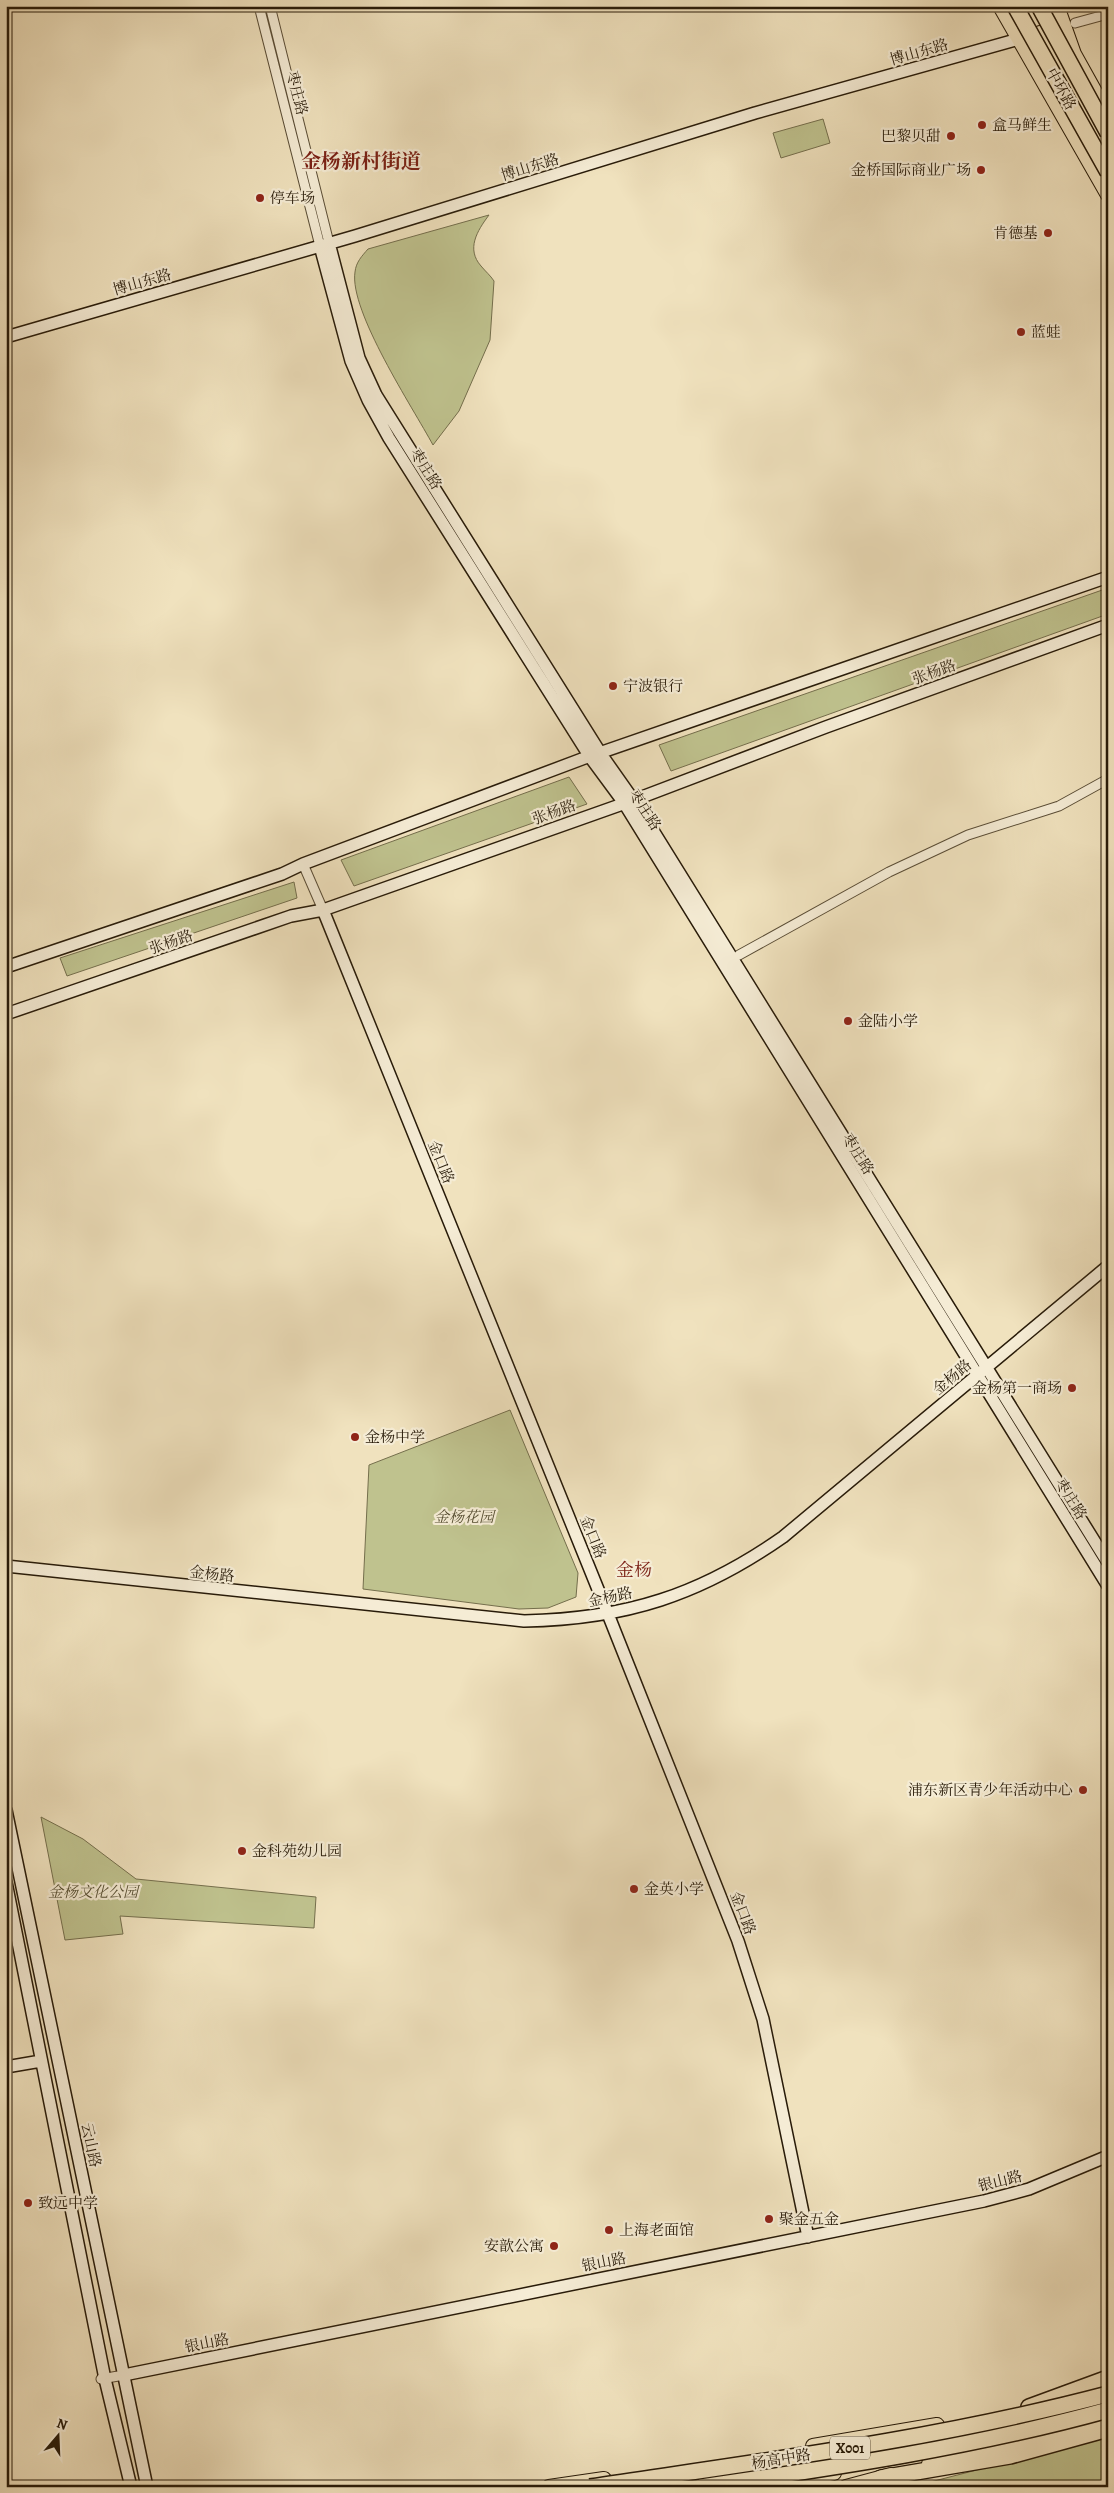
<svg xmlns="http://www.w3.org/2000/svg" width="1114" height="2493" font-family="Alegreya,'Noto Serif SC',serif">
<style>
.green{fill:#bfc28e;stroke:#746e4c}
.lines{fill:none;stroke-linecap:round;stroke-linejoin:round}
.street-casing{stroke:#5a4d36;stroke-width:11}
.secondary-casing{stroke:#281b09;stroke-width:14}
.primary-casing{stroke:#281b09;stroke-width:16}
.highway-casing{stroke:#281b09;stroke-width:18}
.street{stroke:#f5ecd5;stroke-width:9}
.secondary{stroke:#f5ecd5;stroke-width:11}
.primary{stroke:#f0e2be;stroke-width:14}
.highway{stroke:#f0e2be;stroke-width:15}
.highway-bridge-casing{stroke:#281b09;stroke-width:18;stroke-linecap:butt}
.highway-bridge{stroke:#f0e2be;stroke-width:15}
.poi-dot{fill:#8f2418;stroke:#f5ecd5;stroke-width:2}
.labels{text-anchor:middle;stroke-width:4.5;stroke-linejoin:round;paint-order:stroke}
.shield{fill:#f5ecd5;stroke:#665a46;stroke-width:1}
.shield-label{font-size:14px;font-weight:bold;fill:#281b09}
.street-label{font-size:15px;fill:#281b09;stroke:#f5ecd5}
.poi-label{font-size:15px;fill:#281b09;stroke:#f5ecd5;text-anchor:start}
.park-label{font-size:15px;font-style:italic;fill:#554d31;stroke:#f5ecd5}
.quarter-label{font-size:18px;fill:#7a1f14;stroke:#f5ecd5}
.district-label{font-size:20px;font-weight:bold;fill:#7a1f14;stroke:#f5ecd5}
</style>
<rect width="100%" height="100%" fill="#f0e2be"/>
<filter id="stains"><feTurbulence type="fractalNoise" baseFrequency=".004" numOctaves="4"/><feColorMatrix values="0 0 0 0 .2 0 0 0 0 .09 0 0 0 0 .02 0 0 0 .5 -.17"/></filter>
<radialGradient id="worn" r=".72"><stop offset=".6" stop-color="#630" stop-opacity="0"/><stop offset="1" stop-color="#630" stop-opacity=".3"/></radialGradient>
<path class="green" d="M823,119l7,24 -49,15 -8,-25z
M489,215c-12,16 -23,34 -8,51 5,6 9,9 13,15l-4,59 -31,71 -26,34c-20,-37 -84,-134 -78,-173 1,-10 7,-16 13,-23z
M1108,588v26l-437,157 -12,-26z
M569,777l18,27 -233,82 -13,-26z
M294,882l3,16 -230,78 -7,-18z
M510,1410l68,163 -2,24 -28,11 -29,1 -156,-20 6,-124z
M41,1817l42,22 53,40 180,18 -2,31 -194,-12 3,18 -58,6z
M1108,2436v51h-197z"/>
<g class="lines">
<g class="street-casing">
<path id="street" d="M259,6l61,240
M270,6l59,237
M1075,23l33,-9
M303,864l20,46
M739,955l150,-83 79,-37 91,-29 49,-27
M101,2379l23,-4"/>
</g>
<g class="secondary-casing">
<path id="secondary" d="M329,243l30,115 17,37 225,359 38,54 469,755
M320,246l31,115 17,39 21,38 201,319 34,46 484,783
M6,337l349,-101 400,-123 271,-76
M323,910l285,704 130,327 25,78 45,218
M6,967l276,-93 21,-10 279,-105 526,-182
M6,1014l285,-98 32,-6 311,-110 192,-73 282,-102
M6,1566l518,55c102,-2 176,-26 259,-84l325,-271
M6,1810l141,677
M6,1882l99,497 26,108
M6,2067l35,-6
M124,2375l860,-174 45,-12 79,-33"/>
</g>
<g class="primary-casing">
<path id="primary" d="M1000,6l108,189
M1057,6l17,48 34,61
M1040,33l68,122
M813,2446l124,-21
M919,2447l40,-16
M929,2464l102,-22 77,-21
M549,2487l55,-8
M770,2487l64,-14
M846,2487l45,-12"/>
</g>
<g class="highway-casing">
<path id="highway" d="M1029,2407l79,-29
M881,2478l129,-22 98,-27"/>
</g>
<use href="#street" class="street"/>
<use href="#secondary" class="secondary"/>
<use href="#primary" class="primary"/>
<use href="#highway" class="highway"/>
<g class="highway-bridge-casing">
<path id="highway-bridge" d="M1015,6l93,166
M1039,6l69,127
M590,2487c174,-26 348,-48 518,-93
M701,2487c137,-20 273,-40 407,-77"/>
</g>
<use href="#highway-bridge" class="highway-bridge"/>
</g>
<g class="poi-dot">
<circle cx="982" cy="125" r="5"/>
<circle cx="951" cy="136" r="5"/>
<circle cx="981" cy="170" r="5"/>
<circle cx="260" cy="198" r="5"/>
<circle cx="1048" cy="233" r="5"/>
<circle cx="1021" cy="332" r="5"/>
<circle cx="613" cy="686" r="5"/>
<circle cx="848" cy="1021" r="5"/>
<circle cx="1072" cy="1388" r="5"/>
<circle cx="355" cy="1437" r="5"/>
<circle cx="1083" cy="1790" r="5"/>
<circle cx="242" cy="1851" r="5"/>
<circle cx="634" cy="1889" r="5"/>
<circle cx="28" cy="2203" r="5"/>
<circle cx="769" cy="2219" r="5"/>
<circle cx="609" cy="2230" r="5"/>
<circle cx="554" cy="2246" r="5"/>
</g>
<g class="labels">
<rect class="shield" x="830" y="2436.5" width="40" height="23" rx="4"/>
<g class="shield-label">
<text x="850" y="2453">X001</text>
</g>
<g class="street-label">
<text transform="translate(919 52) rotate(-16)" y="5">博山东路</text>
<text transform="translate(1061 89) rotate(61)" y="5">中环路</text>
<text transform="translate(297 93) rotate(76)" y="5">枣庄路</text>
<text transform="translate(530 167) rotate(-17)" y="5">博山东路</text>
<text transform="translate(142 282) rotate(-16)" y="5">博山东路</text>
<text transform="translate(426 469) rotate(58)" y="5">枣庄路</text>
<text transform="translate(934 672) rotate(-20)" y="5">张杨路</text>
<text transform="translate(645 810) rotate(57)" y="5">枣庄路</text>
<text transform="translate(554 812) rotate(-20)" y="5">张杨路</text>
<text transform="translate(171 942) rotate(-19)" y="5">张杨路</text>
<text transform="translate(858 1154) rotate(58)" y="5">枣庄路</text>
<text transform="translate(441 1162) rotate(68)" y="5">金口路</text>
<text transform="translate(952 1377) rotate(-40)" y="5">金杨路</text>
<text transform="translate(1071 1499) rotate(58)" y="5">枣庄路</text>
<text transform="translate(593 1537) rotate(68)" y="5">金口路</text>
<text transform="translate(212 1574) rotate(6)" y="5">金杨路</text>
<text transform="translate(610 1597) rotate(-12)" y="5">金杨路</text>
<text transform="translate(743 1913) rotate(69)" y="5">金口路</text>
<text transform="translate(91 2145) rotate(78)" y="5">云山路</text>
<text transform="translate(1000 2181) rotate(-14)" y="5">银山路</text>
<text transform="translate(604 2262) rotate(-11)" y="5">银山路</text>
<text transform="translate(207 2343) rotate(-11)" y="5">银山路</text>
<text transform="translate(781 2459) rotate(-9)" y="5">杨高中路</text>
</g>
<g class="poi-label">
<text x="992" y="130">盒马鲜生</text>
<text x="941" y="141" text-anchor="end">巴黎贝甜</text>
<text x="971" y="175" text-anchor="end">金桥国际商业广场</text>
<text x="270" y="203">停车场</text>
<text x="1038" y="238" text-anchor="end">肯德基</text>
<text x="1031" y="337">蓝蛙</text>
<text x="623" y="691">宁波银行</text>
<text x="858" y="1026">金陆小学</text>
<text x="1062" y="1393" text-anchor="end">金杨第一商场</text>
<text x="365" y="1442">金杨中学</text>
<text x="1073" y="1795" text-anchor="end">浦东新区青少年活动中心</text>
<text x="252" y="1856">金科苑幼儿园</text>
<text x="644" y="1894">金英小学</text>
<text x="38" y="2208">致远中学</text>
<text x="779" y="2224">聚金五金</text>
<text x="619" y="2235">上海老面馆</text>
<text x="544" y="2251" text-anchor="end">安歆公寓</text>
</g>
<g class="park-label">
<text x="464" y="1522">金杨花园</text>
<text x="93" y="1897">金杨文化公园</text>
</g>
<g class="quarter-label">
<text x="634" y="1576">金杨</text>
</g>
<g class="district-label">
<text x="361" y="168">金杨新村街道</text>
</g>
</g>
<rect width="1114" height="2493" fill="none" stroke="#f0e2be" stroke-width="25"/>
<rect x="8" y="8" width="1099" height="2478" fill="none" stroke="#281b09" stroke-width="2.5"/>
<rect x="12" y="12" width="1089" height="2468" fill="none" stroke="#281b09"/>
<g transform="translate(58 2436) rotate(19)" stroke="#f5ecd5" stroke-width="4" paint-order="stroke">
<path d="M0-4L9 19L0 12L-9 19Z" fill="#281b09"/>
<text y="-8" font-size="14" font-weight="bold" text-anchor="middle" fill="#281b09">N</text>
</g>
<rect width="100%" height="100%" filter="url(#stains)"/>
<rect width="100%" height="100%" fill="url(#worn)"/>
</svg>
